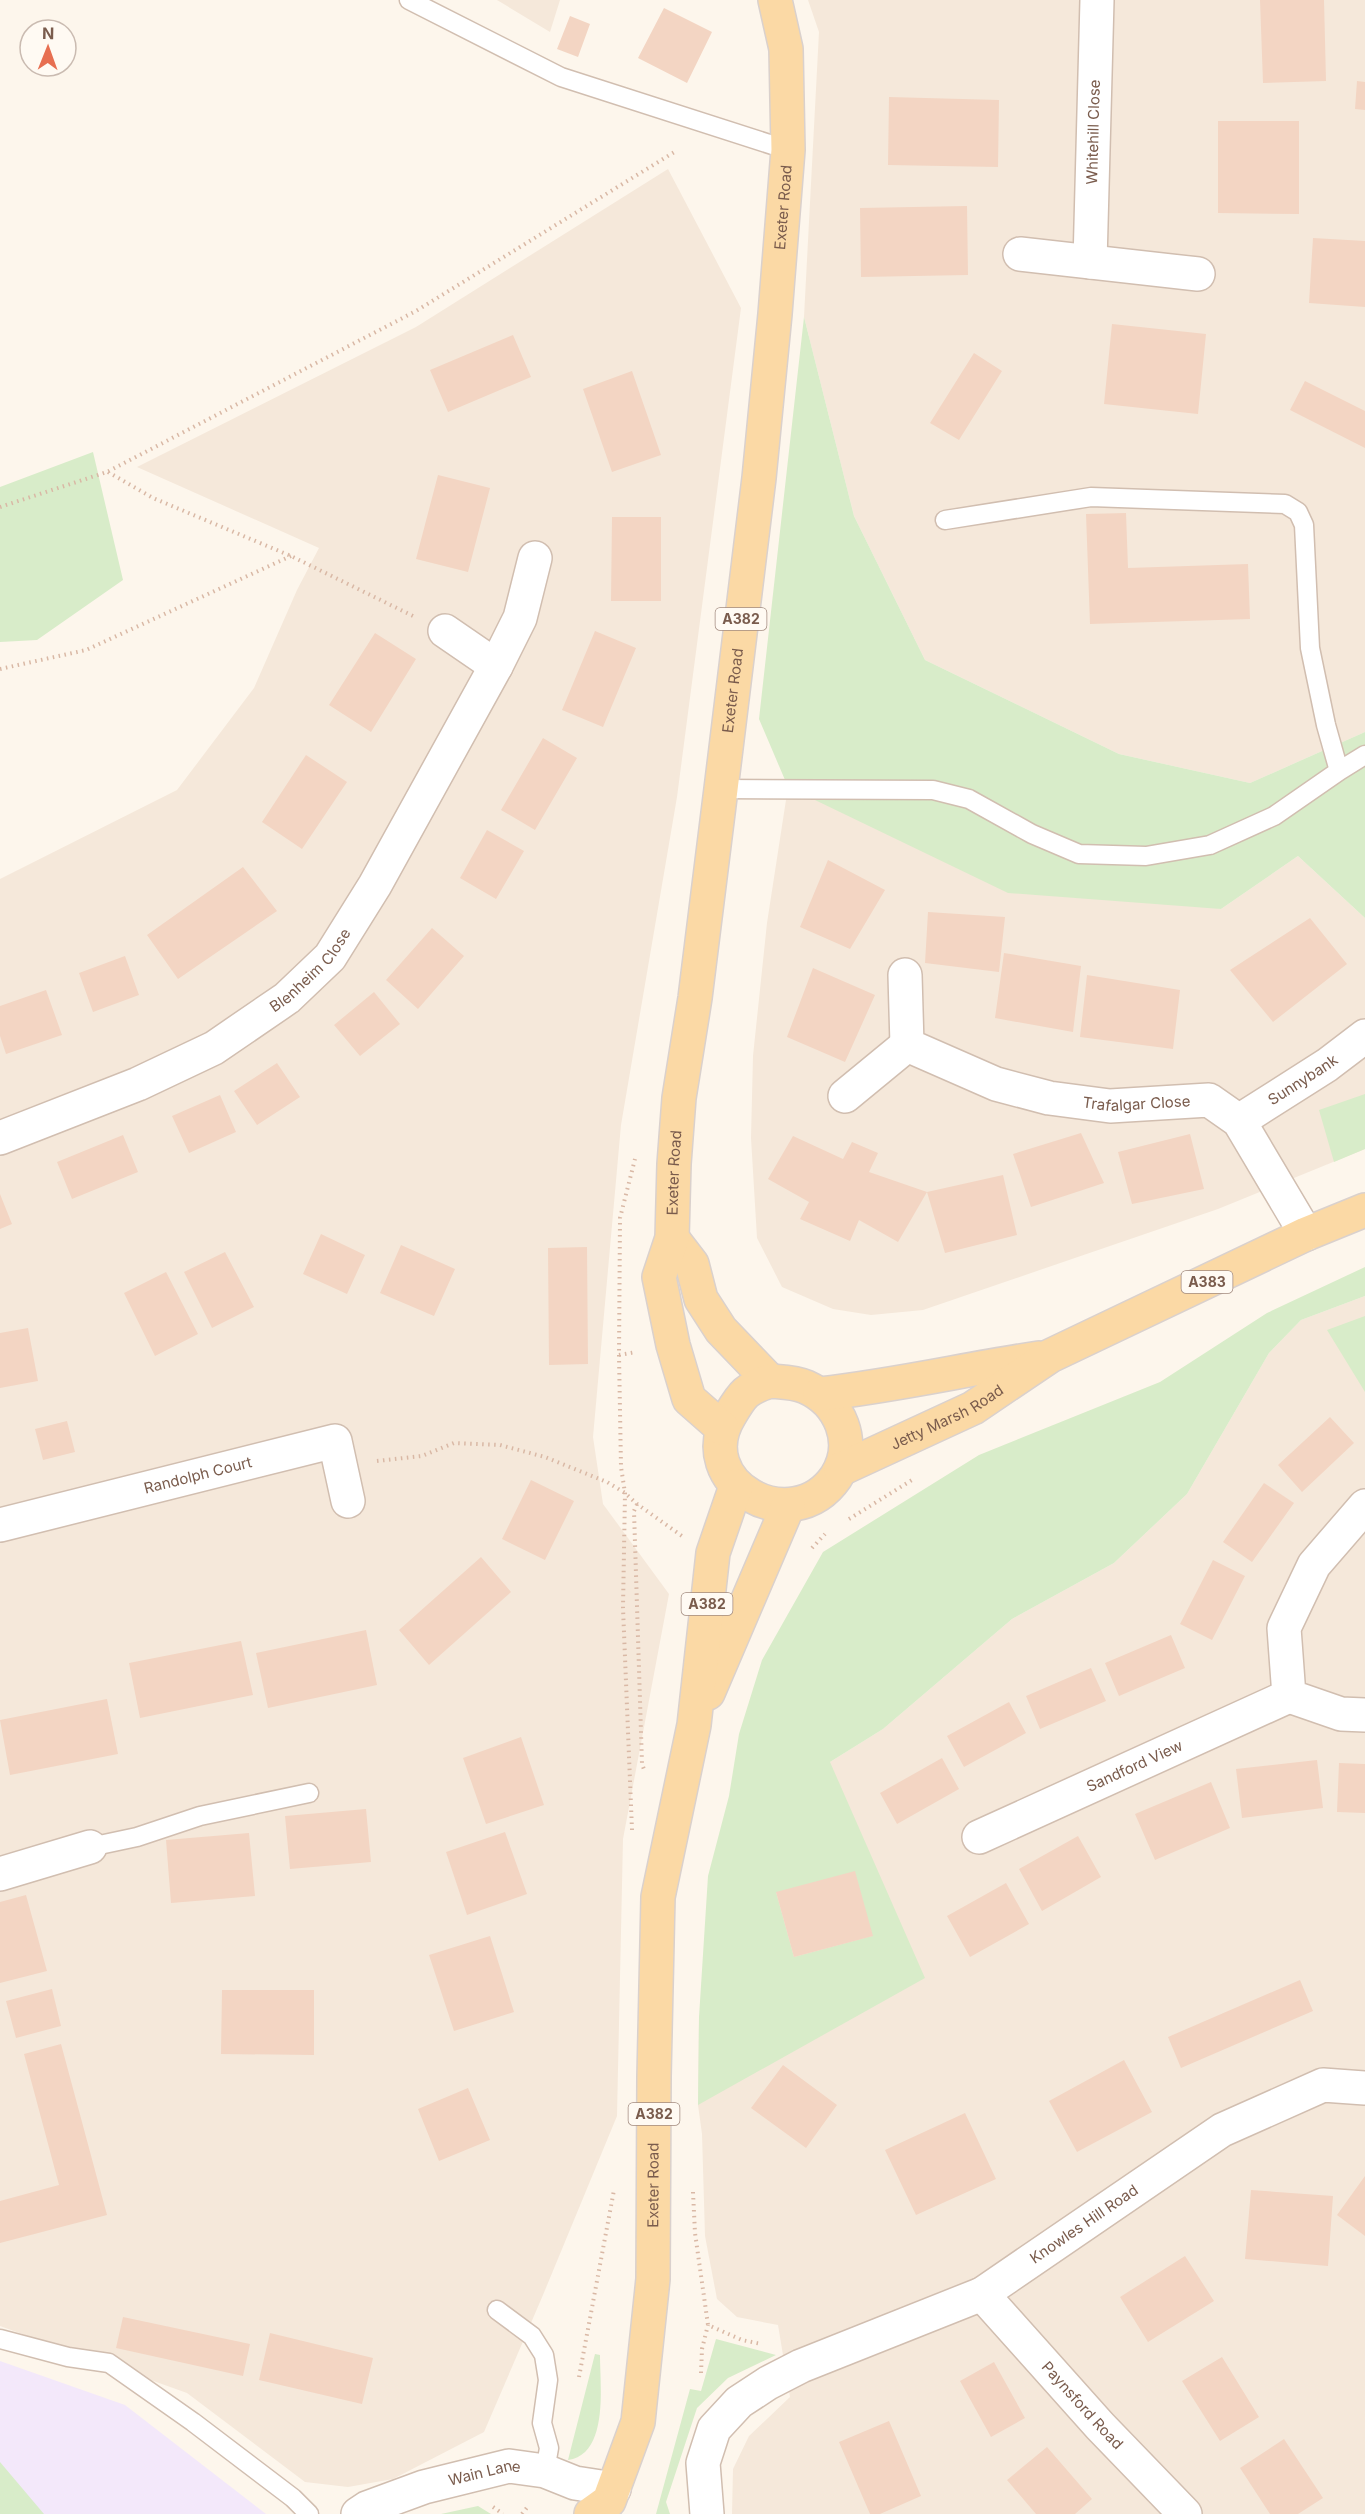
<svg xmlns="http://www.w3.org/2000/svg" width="1365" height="2514" font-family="Inter,sans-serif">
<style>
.residential{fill:#f5e8da}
.education{fill:#f3e8fa}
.green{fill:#d8ecc9;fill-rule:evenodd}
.building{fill:#f3d5c3}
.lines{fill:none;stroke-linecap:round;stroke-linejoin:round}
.lane-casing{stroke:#d1beb0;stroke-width:21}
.street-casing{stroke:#d1beb0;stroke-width:36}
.primary-casing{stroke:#dad1cd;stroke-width:36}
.path{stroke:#d9b8a5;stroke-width:4;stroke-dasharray:1.5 4.5;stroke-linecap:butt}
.lane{stroke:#fff;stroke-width:18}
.street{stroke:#fff;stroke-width:33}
.primary{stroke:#fbd9a5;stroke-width:33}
.labels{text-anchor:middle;stroke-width:4.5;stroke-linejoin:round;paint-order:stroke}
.shield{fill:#fffaf3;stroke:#a28b7f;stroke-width:1.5}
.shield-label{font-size:14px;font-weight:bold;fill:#7a5c4d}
.street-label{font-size:15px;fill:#7a5c4d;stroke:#fffaf3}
</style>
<rect width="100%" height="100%" fill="#fdf6ec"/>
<path class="residential" d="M497,0h63l-10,32z
M808,0h557v732l-115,51 -131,-29 -194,-94 -71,-144 -50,-199 15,-285z
M668,169l73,139 -64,489 -56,328 -28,312 10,67 66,90 -46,245 -6,277 -74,179 -59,137 -91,47 -45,8 -43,-5 -118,-89 -187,-67v-1447l177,-89 77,-102 43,-98 22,-42 -182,-81 279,-140z
M788,787l433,122 77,-53 67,62v231l-147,60 -295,101 -52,5 -38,-6 -51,-22 -25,-49 -6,-100 2,-82 14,-133z
M1365,1296v1218h-633l1,-45 16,-33 41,-39 -12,-72 -41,-8 -20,-18 -12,-63 -3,-102 -4,-29 1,-88 131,-255 53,-33 129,-110 102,-56 73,-69 82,-141 32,-33z"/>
<path class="education" d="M0,2361l125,44 141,109h-266z"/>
<path class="green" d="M804,317l50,199 71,144 194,94 131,29 115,-51v186l-67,-62 -77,53 -213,-16 -220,-106 -29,-68z
M93,452l30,128 -86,60 -37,2v-155z
M1365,1094v55l-31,13 -15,-52z
M1365,1267v29l-64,24 -32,33 -82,141 -73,69 -102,56 -129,110 -53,33 95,216 -227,127 1,-88 9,-141 21,-80 10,-62 23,-74 61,-108 156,-97 181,-73 107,-69zM776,1892l96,44 -78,21z
M1365,1316v76l-38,-62z
M716,2339l60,16 -48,23 -31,30 -31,94 4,12h-14l34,-125 11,2z
M595,2354l5,1c0,31 9,99 -32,105z
M0,2462l44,52h-44z
M478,2506l13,8h-50z"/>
<path class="building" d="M1260,0h64l2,81 -63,2z
M664,8l48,24 -25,51 -49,-25z
M570,16l20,8 -12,33 -21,-8z
M1357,81l8,1v28l-10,-1z
M889,97l110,3 -1,67 -110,-2z
M1218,121h81v93l-81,-1z
M967,206l1,69 -107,2 -1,-69z
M1313,238l52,3v66l-56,-4z
M1112,324l94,10 -8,80 -94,-10z
M513,335l18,42 -83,35 -18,-42z
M974,353l28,18 -43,69 -29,-17z
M632,371l29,84 -49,17 -29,-83z
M1305,381l60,30v37l-75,-38z
M438,475l52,13 -22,84 -52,-13z
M1126,513l2,55 120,-4 2,55 -160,5 -4,-110z
M612,517h49v84h-50z
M595,631l41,17 -33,79 -41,-17z
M375,633l41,26 -45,73 -42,-27z
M543,738l34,20 -42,72 -34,-20z
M306,755l41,27 -45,67 -40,-27z
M487,830l37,21 -28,48 -36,-21z
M828,860l57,30 -35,59 -50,-22z
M243,867l34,44 -99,68 -31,-44z
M928,912l77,5 -6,55 -74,-9z
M1310,918l37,46 -74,58 -43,-52z
M432,928l32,28 -46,53 -32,-29z
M1004,953l77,13 -8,66 -78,-14z
M125,956l14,39 -46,17 -14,-39z
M813,968l62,27 -30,67 -58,-25z
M1087,975l93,15 -7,59 -93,-12z
M46,990l16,45 -56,19 -6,-18v-30z
M374,992l26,32 -40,32 -26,-31z
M277,1063l23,34 -43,28 -23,-34z
M220,1095l16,37 -47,21 -17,-37z
M1081,1133l23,50 -73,24 -18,-53z
M1190,1134l14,55 -72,15 -14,-52z
M123,1135l15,37 -66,27 -15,-37z
M793,1136l50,23 9,-17 26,11 -9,19 58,20 -29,50 -39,-22 -9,21 -50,-22 9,-17 -41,-23z
M1003,1175l14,60 -72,18 -18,-61z
M0,1194l12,30 -12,5z
M321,1234l44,21 -18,39 -44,-20z
M401,1245l54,24 -21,47 -54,-23z
M587,1247l1,117 -39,1 -1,-117z
M225,1252l29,55 -42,21 -28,-56z
M166,1272l32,62 -43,22 -31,-63z
M28,1328l10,53 -38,7v-55z
M1330,1417l24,26 -52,49 -24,-27z
M67,1421l8,31 -32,8 -8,-31z
M531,1480l43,21 -29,59 -43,-21z
M1264,1483l30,20 -42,59 -29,-20z
M481,1557l30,35 -82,73 -30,-35z
M1213,1560l32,16 -33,64 -32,-16z
M366,1630l11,55 -109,23 -12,-55z
M1171,1635l14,33 -66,28 -14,-33z
M241,1641l12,54 -113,23 -11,-55z
M1091,1668l15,33 -66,28 -14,-33z
M107,1699l11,55 -108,21 -10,-55z
M1009,1702l17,31 -62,34 -17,-31z
M521,1737l23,68 -58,19 -23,-66z
M942,1758l17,31 -62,35 -17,-31z
M1317,1760l6,48 -81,10 -6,-49z
M1339,1763l26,1v49l-28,-1z
M1211,1782l19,46 -75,32 -20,-46z
M366,1809l5,53 -81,7 -5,-53z
M505,1832l22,62 -60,21 -21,-63z
M249,1833l6,63 -84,7 -5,-63z
M1078,1836l23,41 -59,34 -23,-42z
M855,1871l18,65 -79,21 -18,-65z
M1006,1883l23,41 -59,33 -23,-41z
M26,1895l21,76 -47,12v-81z
M490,1936l24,76 -60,19 -25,-76z
M1300,1980l13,31 -132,57 -13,-31z
M52,1989l9,37 -45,12 -10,-37z
M222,1990h92v65l-93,-1z
M61,2044l46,171 -107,28v-42l59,-16 -35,-131z
M1124,2060l28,52 -75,40 -28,-51z
M783,2065l54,40 -31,43 -55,-40z
M468,2088l22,52 -51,21 -21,-52z
M965,2113l31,66 -80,36 -31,-65z
M1365,2176v60l-28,-21z
M1251,2190l82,6 -5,70 -83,-7z
M1185,2256l29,45 -66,41 -28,-45z
M123,2317l127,27 -7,32 -127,-28z
M270,2333l103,25 -11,46 -103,-24z
M1222,2357l37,60 -39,24 -38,-60z
M994,2362l31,56 -34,19 -31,-56z
M889,2421l32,75 -41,18h-10l-31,-72z
M1284,2439l39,59 -25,16h-28l-30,-46z
M1047,2447l45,52 -17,15h-39l-29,-34z"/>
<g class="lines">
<g class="lane-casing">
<path id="lane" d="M409,0l152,77 227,73
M1339,771l26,-16
M721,789l212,1 36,9 63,35 47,20 67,2 64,-11 64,-29 65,-45 -13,-46 -16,-77 -6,-123 -6,-13 -13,-8 -194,-7 -146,23
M90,1847l47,-10 63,-21 109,-23
M497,2310l35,26 12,19 4,25 -6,43 7,25 -4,23
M0,2339l68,18 41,6 84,59 100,76 16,16"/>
</g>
<g class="street-casing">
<g id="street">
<path d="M1020,254l178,20"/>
<path id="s1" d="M1090,262l7,-262"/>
<path d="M445,631l51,35"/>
<path id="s2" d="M905,975l2,70 89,39 53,14 61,8 99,-6 30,21 67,113"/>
<path d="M845,1096l62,-51"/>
<path id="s3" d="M1239,1121l88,-56 38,-29"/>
<path id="s4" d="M0,1138l138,-54 76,-36 73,-50 43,-41 45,-72 121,-219 24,-48 15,-60"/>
<path d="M1365,1506l-51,59 -30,63 5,68 52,18 24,1"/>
<path id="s5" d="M0,1525l335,-84 13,60"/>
<path id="s6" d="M979,1837l310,-141"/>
<path d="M0,1874l90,-27"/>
<path id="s7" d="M982,2294l118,132 85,88"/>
<path id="s8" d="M358,2514l9,-6 57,-21 85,-21 36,5 30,12 39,6"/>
<path id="s9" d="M707,2514l-4,-51 11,-34 25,-27 29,-19 33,-17 181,-72 240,-164 101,-45 42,3"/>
</g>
</g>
<g class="primary-casing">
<g id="primary">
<path d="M672,1238l20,26 9,35 20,31 49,51"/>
<path d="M770,1381c11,1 25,1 36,6 34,15 52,56 30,90 -44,64 -148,6 -106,-62 13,-22 16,-26 40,-34z"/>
<path d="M820,1394c74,-8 146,-25 219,-36"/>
<path id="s10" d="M722,1428l-33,-29 -16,-54 -14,-68 13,-39 2,-74 5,-66 16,-100 26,-209 38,-311 16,-164 13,-164 -2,-101 -11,-49"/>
<path id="s11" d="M841,1469l132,-61 77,-52 256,-122 59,-24"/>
<path d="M708,1693l80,-187"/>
<path id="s12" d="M591,2514l18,-13 29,-79 15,-143 1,-202 4,-180 36,-172 19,-172 23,-67"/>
</g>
</g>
<path class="path" d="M108,472l45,26 138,58 122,60
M0,507l107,-35 309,-161 260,-160
M0,669l86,-19 205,-94
M619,1355l17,-3
M377,1461l45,-5 32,-13 46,2 45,12 62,25 18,11 12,11 45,32
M637,1504l-3,7 8,253 3,8
M849,1519l63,-39
M812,1548l13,-14
M632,1830l-9,-222 2,-115 -4,-26 -2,-112 1,-137 15,-59
M693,2192l2,41 13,92 34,15 19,4
M701,2373l1,-24 6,-24
M579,2377l35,-187
M493,2507l10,7
M522,2514l7,-9"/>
<use href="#lane" class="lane"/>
<use href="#street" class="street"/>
<use href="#primary" class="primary"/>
</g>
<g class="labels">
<g class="shield">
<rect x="715.5" y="608" width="51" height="22" rx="4.5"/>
<rect x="1181.5" y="1271" width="51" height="22" rx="4.5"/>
<rect x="681.5" y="1593" width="51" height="22" rx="4.5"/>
<rect x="628.5" y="2103" width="51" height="22" rx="4.5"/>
</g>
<g class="shield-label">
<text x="741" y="624">A382</text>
<text x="1207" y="1287">A383</text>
<text x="707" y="1609">A382</text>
<text x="654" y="2119">A382</text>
</g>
<g class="street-label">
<text dy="5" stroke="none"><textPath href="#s1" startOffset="130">Whitehill Close</textPath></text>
<text dy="5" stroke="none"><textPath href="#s10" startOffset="1248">Exeter Road</textPath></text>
<text dy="5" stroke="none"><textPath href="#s10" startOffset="762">Exeter Road</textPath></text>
<text dy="5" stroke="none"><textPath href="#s4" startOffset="357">Blenheim Close</textPath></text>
<text dy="5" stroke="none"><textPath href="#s3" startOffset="76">Sunnybank</textPath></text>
<text dy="5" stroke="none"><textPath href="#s2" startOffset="310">Trafalgar Close</textPath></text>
<text dy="5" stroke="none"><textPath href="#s10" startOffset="276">Exeter Road</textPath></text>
<text dy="5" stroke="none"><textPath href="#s11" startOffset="118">Jetty Marsh Road</textPath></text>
<text dy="5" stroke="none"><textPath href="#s5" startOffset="204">Randolph Court</textPath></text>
<text dy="5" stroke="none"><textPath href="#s6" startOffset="171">Sandford View</textPath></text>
<text dy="5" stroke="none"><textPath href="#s12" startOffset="344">Exeter Road</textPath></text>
<text dy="5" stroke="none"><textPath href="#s9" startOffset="514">Knowles Hill Road</textPath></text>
<text dy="5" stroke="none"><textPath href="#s7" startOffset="150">Paynsford Road</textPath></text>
<text dy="5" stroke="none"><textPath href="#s8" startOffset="134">Wain Lane</textPath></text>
</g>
</g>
<g transform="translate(48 48) rotate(1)"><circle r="28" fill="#fffaf3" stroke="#cabbb1" stroke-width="1.5"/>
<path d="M0-4.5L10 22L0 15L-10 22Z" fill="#e76f51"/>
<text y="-9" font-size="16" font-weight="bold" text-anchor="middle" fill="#7a5c4d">N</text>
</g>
</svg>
